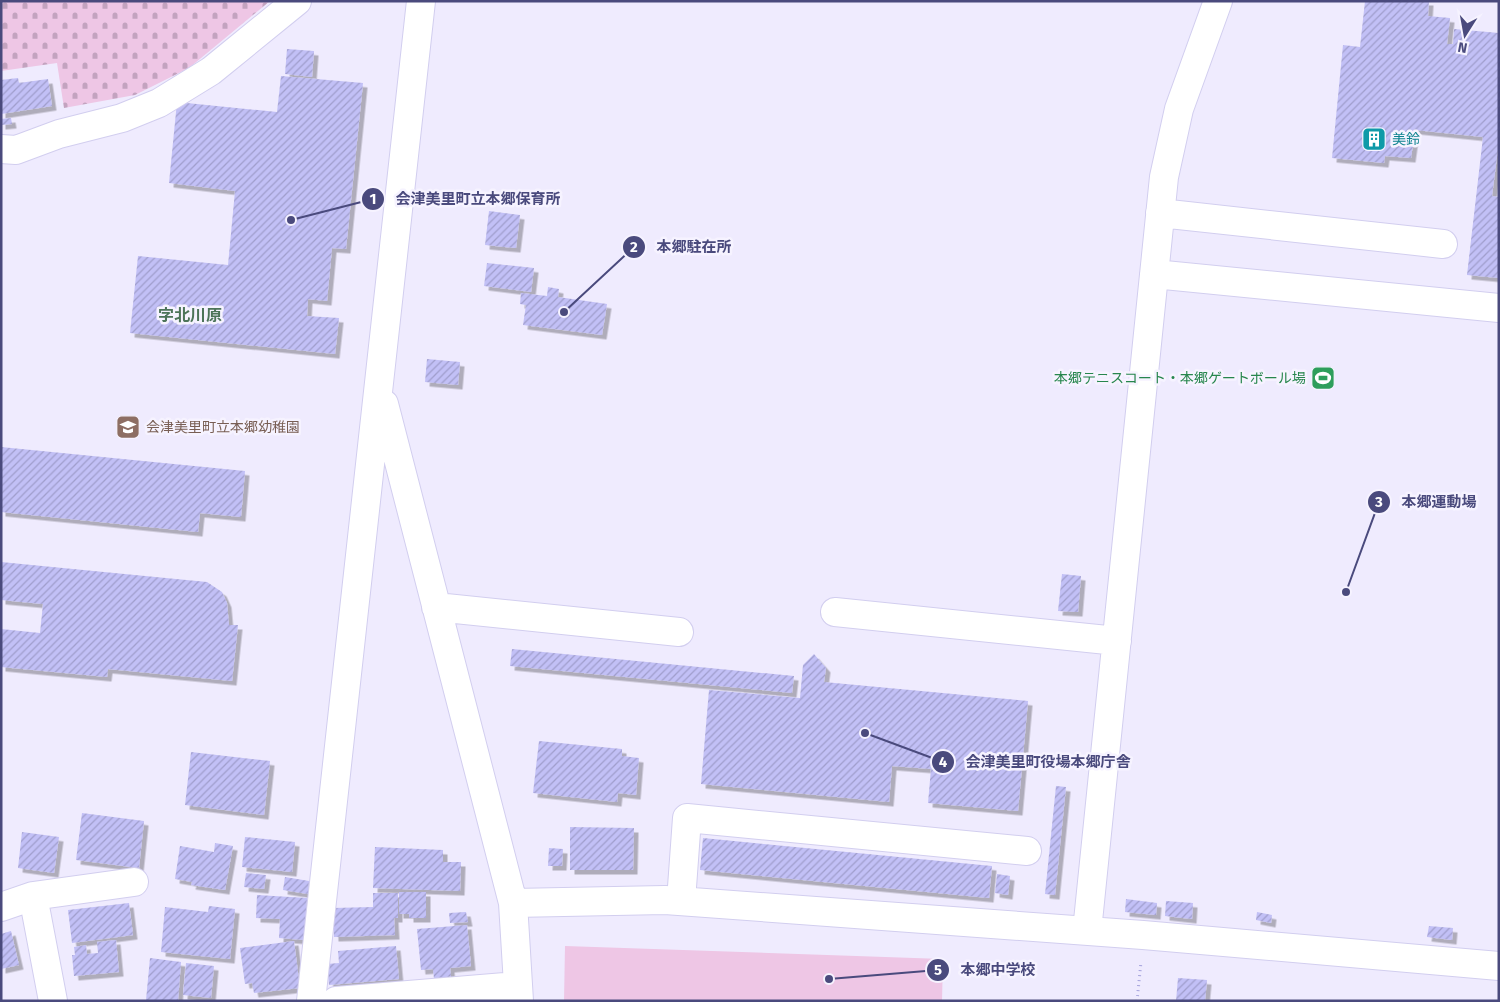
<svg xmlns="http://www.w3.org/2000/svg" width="1500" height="1002" font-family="'Fira Sans','Noto Sans JP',sans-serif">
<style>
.cemetery{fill:url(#cemetery-stones)}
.garden{fill:#eec6e5}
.building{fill:url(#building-hatch);filter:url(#shadow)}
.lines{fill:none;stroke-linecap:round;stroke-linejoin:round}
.minor-casing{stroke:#d2ceef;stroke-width:30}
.path{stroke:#a3a1dc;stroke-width:3;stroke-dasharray:1 4;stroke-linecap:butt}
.minor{stroke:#fff;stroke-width:28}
.labels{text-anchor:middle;stroke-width:5;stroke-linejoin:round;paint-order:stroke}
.culture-label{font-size:14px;fill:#0d838f;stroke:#f6f3ff;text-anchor:start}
.leisure-label{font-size:14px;fill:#27864d;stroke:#f6f3ff;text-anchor:end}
.education-label{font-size:14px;fill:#785e54;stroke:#f6f3ff;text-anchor:start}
.quarter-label{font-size:16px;font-weight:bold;fill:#4d7459;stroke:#f6f3ff}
.leader{fill:none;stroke:#4a4a7d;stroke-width:2}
.callout-dot{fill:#4a4a7d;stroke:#f6f3ff;stroke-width:2}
.mark-label{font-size:15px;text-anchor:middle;font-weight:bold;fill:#fff}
.callout-label{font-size:15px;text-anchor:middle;font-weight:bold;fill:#4a4a7d;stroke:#f6f3ff;stroke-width:5;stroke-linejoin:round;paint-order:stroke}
</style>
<defs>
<pattern id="cemetery-stones" width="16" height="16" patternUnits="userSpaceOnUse" patternTransform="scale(1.25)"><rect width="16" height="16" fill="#eec6e5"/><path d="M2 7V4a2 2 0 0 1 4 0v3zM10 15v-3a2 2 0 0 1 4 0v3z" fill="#c3a3bf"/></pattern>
<pattern id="building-hatch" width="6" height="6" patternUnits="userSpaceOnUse" patternTransform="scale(1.25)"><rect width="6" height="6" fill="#c2c0f6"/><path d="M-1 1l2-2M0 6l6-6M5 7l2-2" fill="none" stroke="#a09ecc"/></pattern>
<filter id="shadow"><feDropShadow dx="4.5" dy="4.5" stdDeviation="0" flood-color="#0004"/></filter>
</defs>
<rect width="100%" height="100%" fill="#efebfe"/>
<path class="cemetery" d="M1,1h269l-81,67 -54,27 -71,13 -7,-45 -56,8z"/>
<path class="garden" d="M565,946l378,13 -1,42h-378z"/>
<path class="building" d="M1365,1h64l-1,15 22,2 -3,26h6l1,-15 45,4v108l-7,55 7,1v81l-32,-3 16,-138 -68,-7 -4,28 -26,-2 -1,7 -52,-5 11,-113 17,2z
M287,49l27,2 -2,26 -27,-3z
M281,76l82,7 -17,166 -14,-1 -5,53 -19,-2 -1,17 32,2 -4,36 -205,-21 8,-77 90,9 7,-74 -66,-8 8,-81 100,10z
M18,78l1,5 29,-4 4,27 -51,8v-34z
M11,118l1,6 -11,1v-6z
M489,211l31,4 -4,33 -31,-3z
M487,263l47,5 -3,24 -47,-6z
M548,287l11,2 -1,8 49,7 -5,31 -79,-10 3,-20 -6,-1 1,-11 26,3z
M427,359l33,3 -2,23 -33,-3z
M1,447l244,24 -4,46 -41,-4 -2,19 -197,-20z
M1,562l206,20 15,10 5,11 2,22h9l-6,56 -124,-12 -1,8 -106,-10v-38l39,4 3,-29 -42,-4z
M1062,574l19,2 -3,36 -20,-1z
M512,649l282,27 -2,17 -282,-27z
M814,654l12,14 -2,14 204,19 -10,110 -90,-8 3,-34 -39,-3 -3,36 -188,-18 8,-94 91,8 3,-33z
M539,741l83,8v7l17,2 -3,37 -18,-2 -1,9 -84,-9z
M191,752l79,9 -6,54 -79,-10z
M1056,786l10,1 -11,108 -10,-1z
M82,813l62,8 -5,47 -63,-8z
M570,827l64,1 -1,42h-63z
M22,832l37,5 -5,36 -36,-5z
M245,837l50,5 -3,30 -50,-5z
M703,838l289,28 -3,32 -289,-28z
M215,843l18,3 -8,44 -34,-5 1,-3 -17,-3 5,-33 34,6z
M375,847l68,3v12h18l-1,29 -87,-3z
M549,848l14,1 -1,17h-14z
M246,873l20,2 -2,14 -20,-2z
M997,874l13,2 -2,19 -13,-2z
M285,877l24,4 -1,13 -25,-4z
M399,892h27v26h-17v-4h-10z
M373,893h25v25h-4l1,17 -61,2 -1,-29 40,-1z
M257,895l50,3 -3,42 -25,-2 1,-19 -24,-1z
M1126,899l31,4 -1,12 -31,-3z
M1166,901l27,2 -1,16 -27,-3z
M129,903l4,32 -61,8 -4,-33z
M209,906l26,3 -5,50 -69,-7 4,-45 43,5z
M466,912l2,10 -18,1 -1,-10z
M1257,912l15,3 -1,8 -15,-3z
M467,925l4,41 -21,2 1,9 -17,2 -1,-10 -12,1 -4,-41z
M1429,926l24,2 -1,12 -25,-3z
M11,931l8,34 -18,4v-35z
M116,940l3,32 -45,4 -2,-21h3l-1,-8 12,-2 1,9 11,-1 -1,-11z
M294,941l6,47 -46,5 -2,-10 -7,1 -5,-36z
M396,946l3,33 -70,6 -2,-21 12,-1 -1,-12z
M150,958l31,4 -3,39 -32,-1z
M186,963l28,3 -3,32 -28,-3z
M1178,978l29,2 -2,21h-29z"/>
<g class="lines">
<g class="minor-casing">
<path id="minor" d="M1,149l15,1 43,-16 63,-16 37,-15 52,-32 86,-70
M1160,213l283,31
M1154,274l345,34
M384,404l129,499 6,98
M436,607l243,25
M835,612l282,29
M33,896l101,-14
M681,901l6,-83 340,33
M513,903l152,-3 478,35 356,31
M1,907l32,-11 20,105
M1087,931l77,-754 15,-68 39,-108
M311,1001l110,-1000
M336,1001l182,-15"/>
</g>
<path class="path" d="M1137,1001l4,-39"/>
<use href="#minor" class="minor"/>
</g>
<defs>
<g id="building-square" transform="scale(1.25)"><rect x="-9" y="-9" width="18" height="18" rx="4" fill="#0f9aa8" stroke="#f6f3ff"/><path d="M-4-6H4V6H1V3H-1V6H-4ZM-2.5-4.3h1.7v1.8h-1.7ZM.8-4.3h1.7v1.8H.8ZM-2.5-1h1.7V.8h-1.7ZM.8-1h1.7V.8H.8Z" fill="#fff"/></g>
<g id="stadium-square" transform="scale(1.25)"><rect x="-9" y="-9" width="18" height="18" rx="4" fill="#2e9e5b" stroke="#f6f3ff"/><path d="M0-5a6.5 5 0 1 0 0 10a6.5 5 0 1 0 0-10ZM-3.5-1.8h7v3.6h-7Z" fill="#fff"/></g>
<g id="school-square" transform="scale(1.25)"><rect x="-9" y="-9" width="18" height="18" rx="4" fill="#8d6e63" stroke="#f6f3ff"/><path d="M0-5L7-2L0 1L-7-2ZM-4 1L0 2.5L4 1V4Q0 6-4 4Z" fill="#fff"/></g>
</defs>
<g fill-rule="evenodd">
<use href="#building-square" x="1374" y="139"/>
<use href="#stadium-square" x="1323" y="378"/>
<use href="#school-square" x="128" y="427"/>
</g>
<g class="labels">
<g class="culture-label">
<text x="1392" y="144">美鈴</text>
</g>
<g class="leisure-label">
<text x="1306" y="383">本郷テニスコート・本郷ゲートボール場</text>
</g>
<g class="education-label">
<text x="146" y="432">会津美里町立本郷幼稚園</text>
</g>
<g class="quarter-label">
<text x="190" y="321">字北川原</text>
</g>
</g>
<path class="leader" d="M291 220L373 199M564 312L634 247M1346 592L1379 502M865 733L943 762M829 979L938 970"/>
<g class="callout-dot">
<circle cx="291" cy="220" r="5"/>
<circle cx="564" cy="312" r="5"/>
<circle cx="1346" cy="592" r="5"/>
<circle cx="865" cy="733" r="5"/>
<circle cx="829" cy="979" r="5"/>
<circle cx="373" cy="199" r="12"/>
<circle cx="634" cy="247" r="12"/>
<circle cx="1379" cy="502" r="12"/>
<circle cx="943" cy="762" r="12"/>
<circle cx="938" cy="970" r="12"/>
</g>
<g class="mark-label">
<text x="373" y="204">1</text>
<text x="634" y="252">2</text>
<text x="1379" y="507">3</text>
<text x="943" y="767">4</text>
<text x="938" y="975">5</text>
</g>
<g class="callout-label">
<text x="478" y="204">会津美里町立本郷保育所</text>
<text x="694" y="252">本郷駐在所</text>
<text x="1439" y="507">本郷運動場</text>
<text x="1048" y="767">会津美里町役場本郷庁舎</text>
<text x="998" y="975">本郷中学校</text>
</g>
<rect width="1500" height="1002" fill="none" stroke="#4a4a7d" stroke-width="5"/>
<g transform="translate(1465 35) rotate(191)" stroke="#f6f3ff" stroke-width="4" paint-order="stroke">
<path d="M0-4L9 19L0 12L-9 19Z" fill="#4a4a7d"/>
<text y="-8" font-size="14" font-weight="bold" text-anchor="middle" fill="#4a4a7d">N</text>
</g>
</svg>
